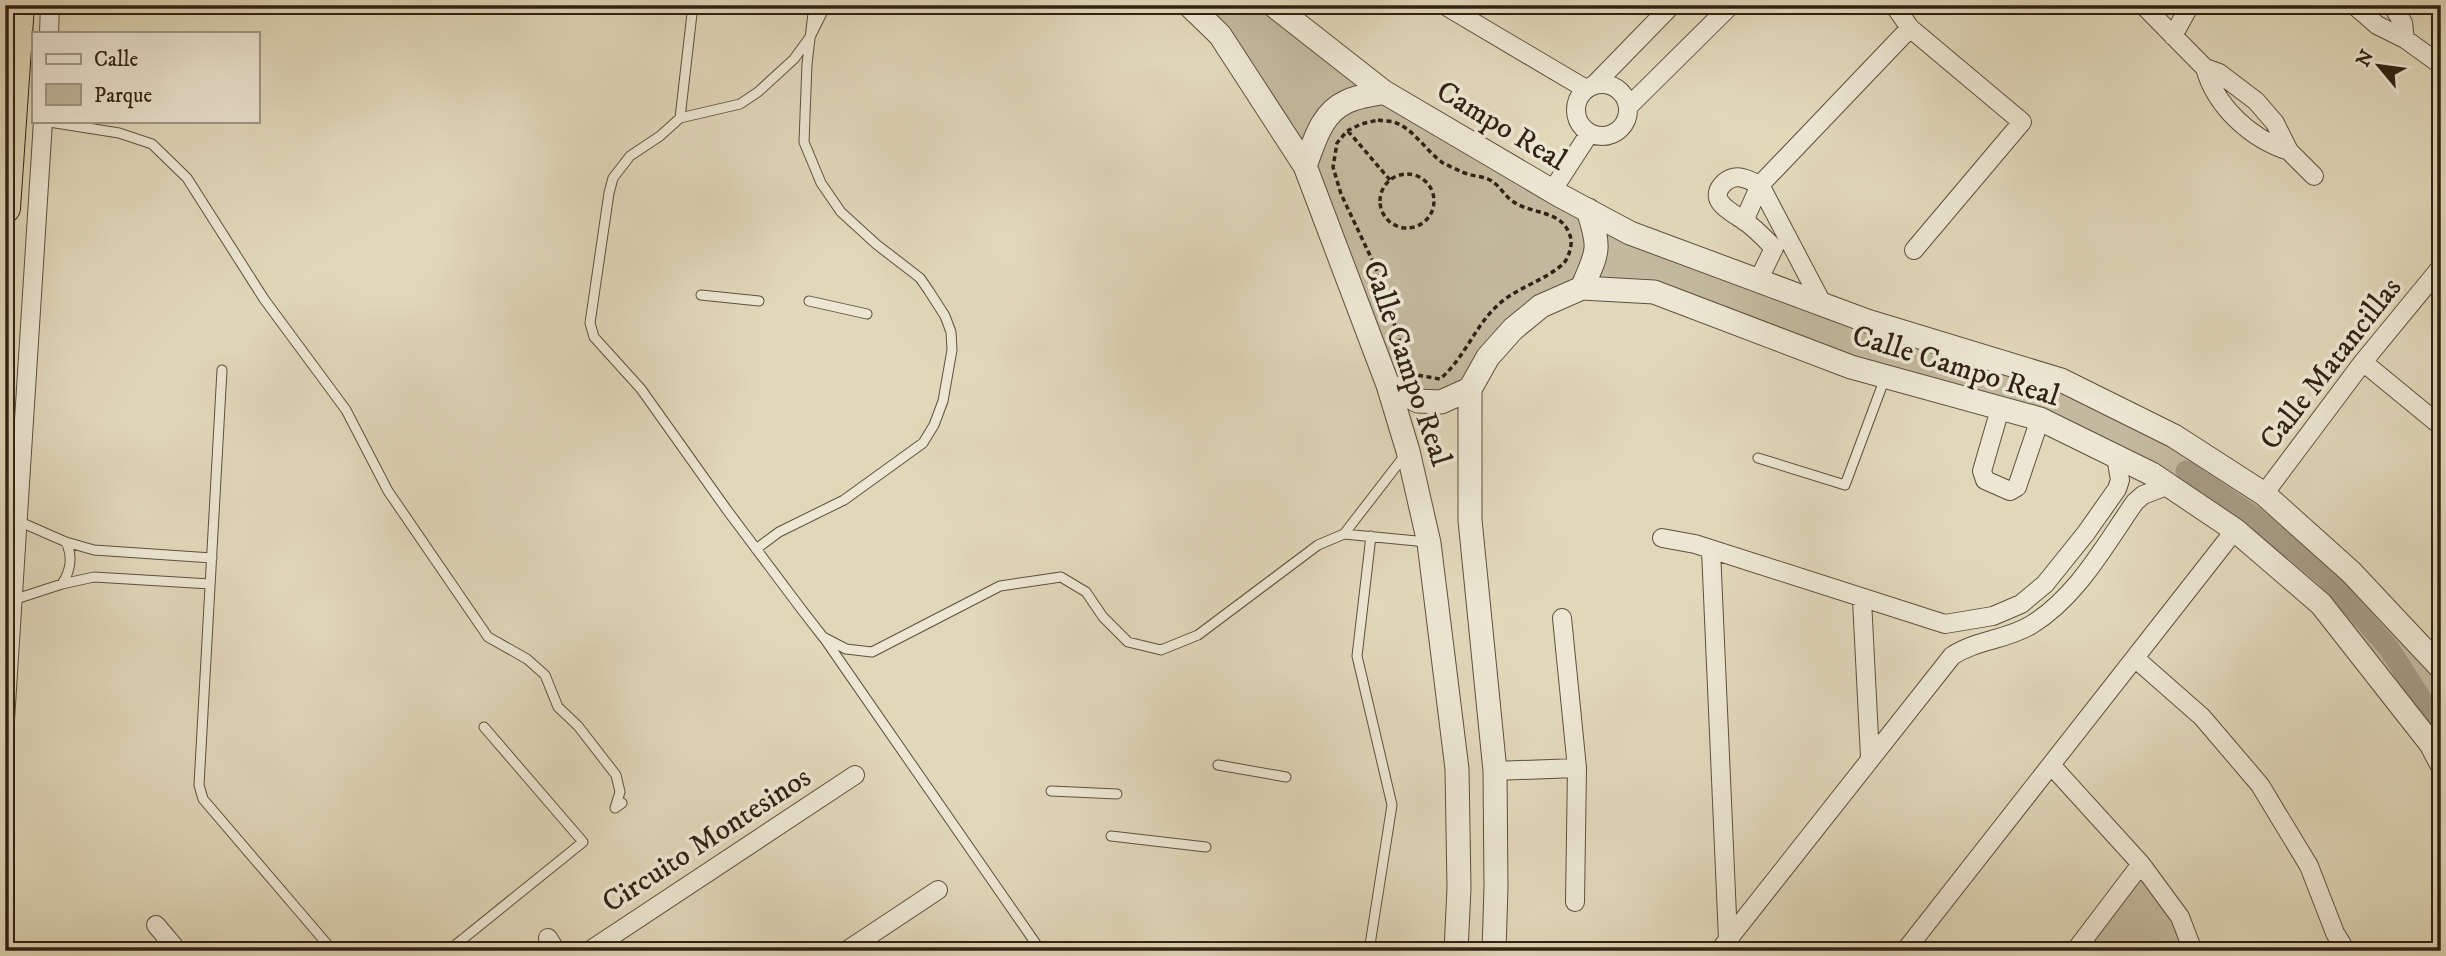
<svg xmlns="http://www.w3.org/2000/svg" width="2446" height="956" font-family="'IM FELL DW Pica',serif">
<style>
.green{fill:#c3b99e;stroke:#7a6e59;stroke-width:2}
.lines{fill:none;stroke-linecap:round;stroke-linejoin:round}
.canal{stroke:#a59a82;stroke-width:21}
.service-casing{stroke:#5d503e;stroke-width:11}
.minor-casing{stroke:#5d503e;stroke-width:20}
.tertiary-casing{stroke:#5d503e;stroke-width:25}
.trunk-casing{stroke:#312214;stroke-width:32}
.path{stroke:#312214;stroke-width:3.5;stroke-dasharray:5 3.5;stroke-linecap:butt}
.service{stroke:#ece6d2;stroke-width:9}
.minor{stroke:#ece6d2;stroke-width:18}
.tertiary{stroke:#ece6d2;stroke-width:23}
.trunk{stroke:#e1d8ba;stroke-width:30}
.labels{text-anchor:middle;stroke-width:7;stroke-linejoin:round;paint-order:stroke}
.street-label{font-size:30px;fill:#312214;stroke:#ece6d2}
</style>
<rect width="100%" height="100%" fill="#e1d8ba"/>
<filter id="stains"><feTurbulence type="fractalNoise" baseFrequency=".00286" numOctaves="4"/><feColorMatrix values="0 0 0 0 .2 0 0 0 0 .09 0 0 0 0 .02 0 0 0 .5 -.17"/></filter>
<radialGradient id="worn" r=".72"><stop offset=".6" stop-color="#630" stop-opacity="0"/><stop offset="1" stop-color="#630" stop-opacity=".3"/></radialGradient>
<path class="green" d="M1189,5h84l111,87 246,141 431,147 203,114 177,174v95l-120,-159 -86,-74 -195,-111 -386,-127 -72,-4 -41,18 -100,96 -53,-17 -83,-219z
M2141,864l52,87h-118z"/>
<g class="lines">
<path class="canal" d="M2186,471l67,45 73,61 62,70 53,82"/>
<g class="service-casing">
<path id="service" d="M826,5l-16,32 -16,22 -36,33 -18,12 -60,14 -20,18 -30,20 -17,22 -4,15 -19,130 4,14 47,52 86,121 75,100 21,27 23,12 26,3 128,-66 61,-9 25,15 17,25 25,25 33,8 37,-15 120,-90 26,-11 61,-79
M680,118l13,-113
M43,121l76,12 33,11 35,34 77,121 82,111 42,81 100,146 39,22 18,16 13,32 20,19 38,49 4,17 -5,16 7,-5
M701,295l58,6
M809,301l58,13
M222,370l-23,415 4,14 130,152
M1758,458l87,27 40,-107
M18,521l48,21 28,8 118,8
M1344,534l83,8
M756,549l23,-17 65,-32 79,-57 11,-18 9,-24 9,-51 -1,-18 -6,-16 -16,-25 -9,-13 -44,-34 -35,-32 -20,-29 -17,-41 3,-78 7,-59
M62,584c9,-14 11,-27 4,-42
M13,600l49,-16 32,-7 116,7
M824,638l217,313
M1218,765l68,12
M1051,791l66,3
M1111,836l95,11
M448,951l135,-109 -99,-115
M1369,951l23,-146 -35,-149 14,-120"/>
</g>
<g class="minor-casing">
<path id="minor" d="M1444,5l142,84
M1894,5l16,23
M2143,5l62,63 14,5 37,28 19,22 14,28 25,25
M2354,5l23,20 28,14 36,26
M2392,5l11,18 2,16
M49,33l1,-28
M2173,36l17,-31
M2205,68c11,39 46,71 84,83
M1576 110a26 26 0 1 1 52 0a26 26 0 1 1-52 0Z
M1594,85l78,-80
M1628,107l103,-102
M1552,191l37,-57
M1744,221l16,-36 150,-157 112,94 -108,128
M1758,281l16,-33c-9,-9 -18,-19 -28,-26 -12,-9 -42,-21 -21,-40 12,-10 23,-2 35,3l63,120
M2363,362l78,64
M2000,409l-18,62 3,9 25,11 7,-4 23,-68
M2264,494l99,-132 78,-95
M1662,538l33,6 250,80 48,-8 28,-12 24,-20 41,-51 31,-44 3,-9 -4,-23
M1711,550l17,389
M1862,600l8,157
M1562,618l15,150 -2,134
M2136,659l66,58 58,68 49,81 26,67 11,18
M5,720l38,-599
M2051,765l90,99 39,53 13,34
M1495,771l82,-3
M156,925l22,26
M548,938l8,13
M589,951l266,-176
M846,951l92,-61
M1719,951l233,-295c24,-16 54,-16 79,-31 46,-28 74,-80 104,-123l8,-7 26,-10
M1905,951l330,-421
M2075,951l66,-87"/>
</g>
<g class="tertiary-casing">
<path id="tertiary" d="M1189,5l31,30 85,131 83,219 20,66 21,92 28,226 2,119 -3,63
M1273,5l111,87 175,103 71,38 237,88 194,59 113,56 90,58 87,78 90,96
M1305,166c9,-23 16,-53 41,-64 11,-6 26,-7 38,-10
M1582,288l72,4 197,75 189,52 112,55 83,56 86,74 110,140 10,19
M1388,385l30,16 23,1 29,-13 18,-32 25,-28 28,-23 41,-18c16,-37 19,-38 6,-78
M1470,389v131l25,251 1,116 -2,64"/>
</g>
<g class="trunk-casing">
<path id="trunk" d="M5,208l14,-203"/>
</g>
<path class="path" d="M1378,120c5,1 11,1 16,2 20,7 32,29 49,41 6,3 13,6 19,9 9,4 18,4 26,7 11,5 15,15 23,21 20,16 53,8 60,39 1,8 -3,20 -8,25 -19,17 -45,23 -64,40 -24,21 -34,54 -59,75l-23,-4 -8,-7 -34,-102 -34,-72 -8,-27 4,-24 10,-12 14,-7z
M1348,131l42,49
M1380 201a27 27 0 1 1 54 0a27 27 0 1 1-54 0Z"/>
<use href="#service" class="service"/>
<use href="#minor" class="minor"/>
<use href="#tertiary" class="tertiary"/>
<use href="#trunk" class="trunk"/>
</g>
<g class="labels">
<g class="street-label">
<text transform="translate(1502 125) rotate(31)" y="10">Campo Real</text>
<text transform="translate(1408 363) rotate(71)" y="10">Calle Campo Real</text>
<text transform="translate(2330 363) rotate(-52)" y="10">Calle Matancillas</text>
<text transform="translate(1956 365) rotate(17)" y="10">Calle Campo Real</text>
<text transform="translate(706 839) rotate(-33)" y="10">Circuito Montesinos</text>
</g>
</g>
<rect width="2446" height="956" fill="none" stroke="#e1d8ba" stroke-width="28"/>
<rect x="7" y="7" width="2432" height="942" fill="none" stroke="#312214" stroke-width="3.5"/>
<rect x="14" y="14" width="2418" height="928" fill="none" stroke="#312214" stroke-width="2"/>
<rect x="32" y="32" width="228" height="91" fill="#ece6d2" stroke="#a19886" stroke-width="2"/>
<rect x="46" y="54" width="35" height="10" fill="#ece6d2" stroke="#a19886" stroke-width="2"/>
<text x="94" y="66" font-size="21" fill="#312214">Calle</text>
<rect x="46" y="84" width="35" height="21" fill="#c3b99e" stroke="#a19886" stroke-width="2"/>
<text x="94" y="102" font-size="21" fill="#312214">Parque</text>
<g transform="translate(2379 66) rotate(299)" stroke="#ece6d2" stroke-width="5" paint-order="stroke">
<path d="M0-5L12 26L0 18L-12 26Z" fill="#312214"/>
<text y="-10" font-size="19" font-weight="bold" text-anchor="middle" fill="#312214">N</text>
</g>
<rect width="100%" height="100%" filter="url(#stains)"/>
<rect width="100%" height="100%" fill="url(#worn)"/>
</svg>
